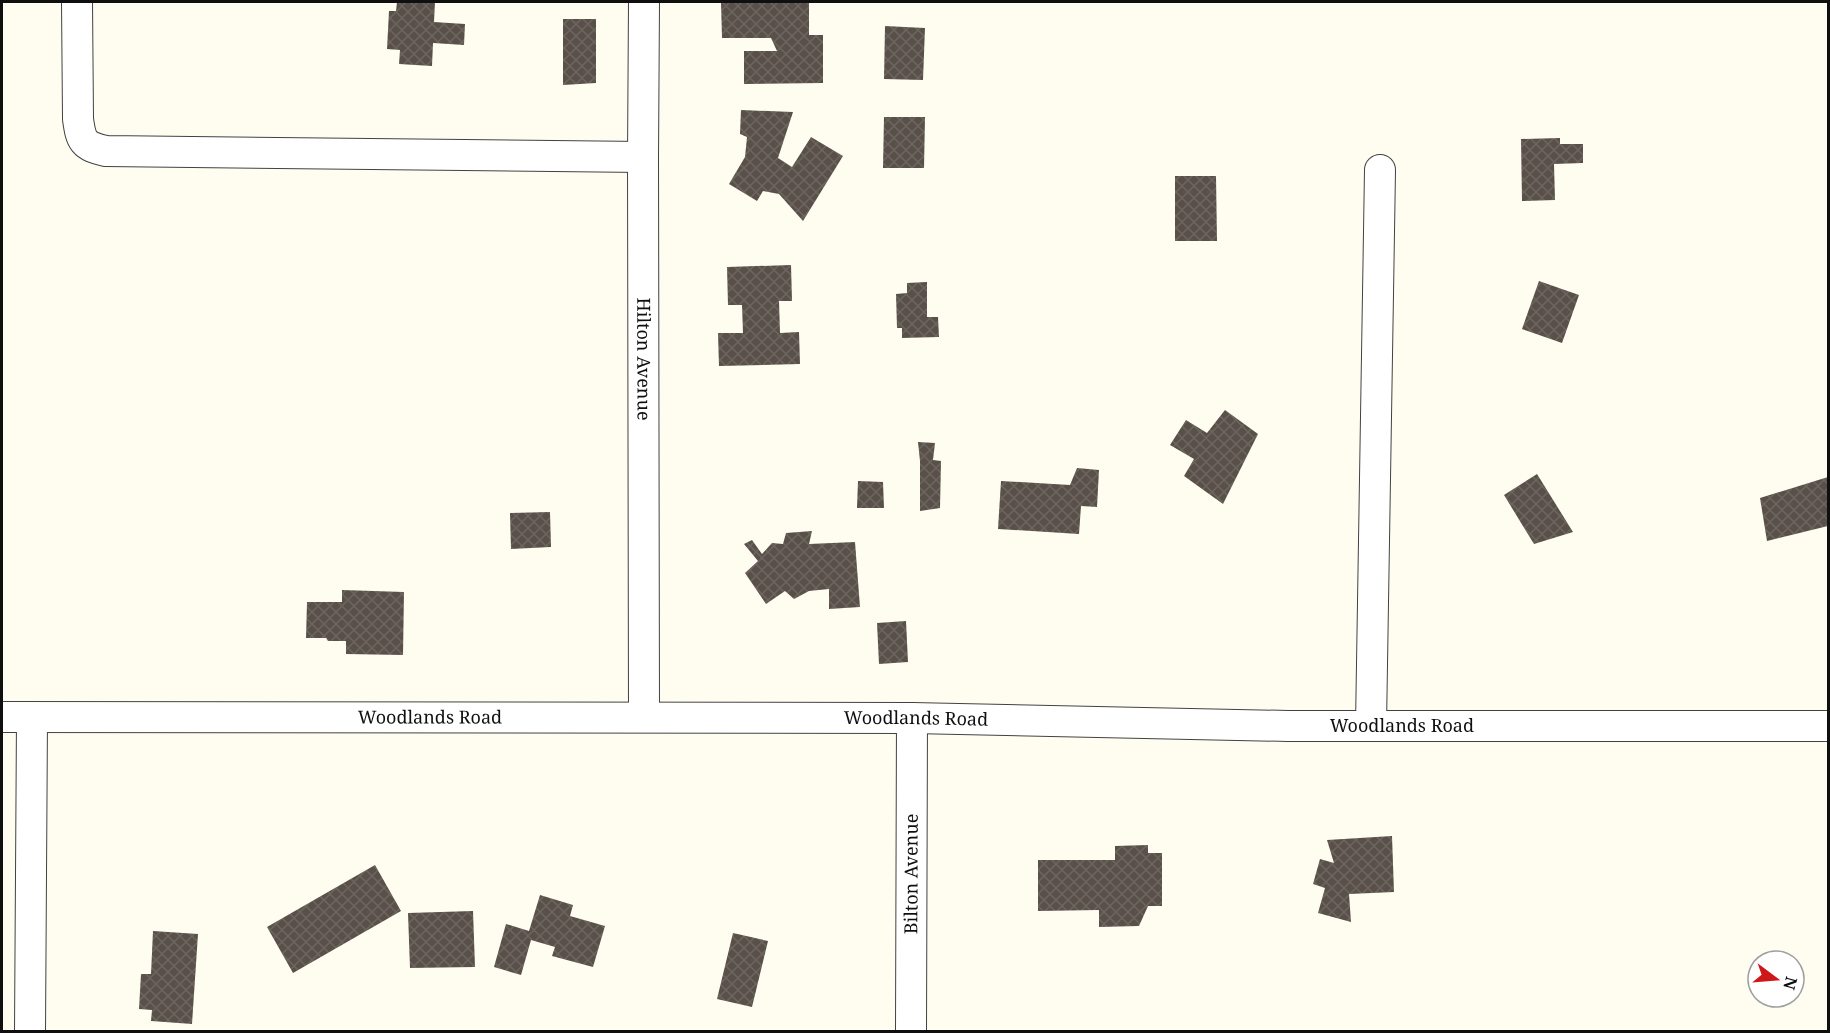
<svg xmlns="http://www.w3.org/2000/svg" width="1830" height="1033" font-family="'Noto Serif',serif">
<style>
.building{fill:url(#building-cross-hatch)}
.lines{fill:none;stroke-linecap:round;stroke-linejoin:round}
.minor-casing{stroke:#424242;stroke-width:32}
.minor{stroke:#fff;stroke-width:30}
.labels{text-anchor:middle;stroke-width:6;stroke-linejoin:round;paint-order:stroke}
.street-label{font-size:18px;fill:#0f0f0f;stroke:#fff}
</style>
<defs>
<pattern id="building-cross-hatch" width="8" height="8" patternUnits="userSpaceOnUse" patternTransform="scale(1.5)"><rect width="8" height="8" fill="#59504a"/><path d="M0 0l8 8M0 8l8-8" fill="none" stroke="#6c6560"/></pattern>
</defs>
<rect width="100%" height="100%" fill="#fffdf0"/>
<path class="building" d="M397,2h38l-1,20 31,2 -1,21 -31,-2 -1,23 -33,-2 1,-14 -13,-1 2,-38h7z
M721,2h88v33h14v48l-79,1v-33h33l-6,-13h-49z
M563,19h33v64l-33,2z
M885,26l40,2 -2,52 -39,-1z
M741,110l52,2 -15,46 14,9 19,-30 32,19 -40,65 -24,-27 -16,-3 -6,10 -28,-17 16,-27 2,-20 -7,-3z
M884,117h41l-1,51h-41z
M1560,138v6h23v19l-29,1 1,36 -33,1 -1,-62z
M1175,176h41l1,65h-42z
M791,265l1,36h-13l1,32 19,-1 1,32 -81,2 -1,-33h25l-1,-28h-14l-1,-38z
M1539,281l40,14 -17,48 -40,-14z
M927,282v35h11l1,20 -37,1v-10h-5l-1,-34 11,-1v-10z
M1225,410l33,24 -35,70 -39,-28 10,-17 -24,-14 16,-25 21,13z
M918,442l17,1 -2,17 8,1 -1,47 -20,3v-50z
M1077,468l22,2 -2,37 -16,-1 -2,28 -81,-5 3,-48 69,4z
M1537,474l36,58 -39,12 -30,-49z
M1828,477v49l-61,15 -7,-43z
M858,481l25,1 1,26h-27z
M550,512l1,35 -40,2 -1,-36z
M812,531l-3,13 46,-2 5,65 -31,2v-20l-20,2 -15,8 -9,-8 -19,13 -21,-31 13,-12 -14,-17 8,-4 10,14 10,-11 11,1 3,-11z
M342,590l62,2 -1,63 -57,-1v-13h-18l-2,-3h-20l1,-36h35z
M906,621l2,41 -29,2 -2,-41z
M1392,836l2,56 -45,2 2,28 -33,-9 7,-25 -12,-4 7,-25 14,4 -7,-23z
M1148,845v8h14v53h-14l-9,20 -40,1v-17l-61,1v-51h77v-14z
M375,865l26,46 -108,62 -26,-46z
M540,895l33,10 -3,11 35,10 -12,41 -41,-11 3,-9 -24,-7 -10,35 -27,-8 12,-43 23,7z
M473,911l2,56 -65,1 -2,-55z
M153,931l45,3 -6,90 -41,-3 1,-11 -13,-1 2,-35h10z
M733,933l35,8 -16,66 -35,-8z"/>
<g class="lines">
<g class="minor-casing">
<g id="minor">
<path d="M77,2l1,117c3,22 5,27 28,32l537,6"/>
<path id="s1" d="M644,2l-1,155 1,560"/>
<path id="s2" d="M2,717l910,1 376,8h540"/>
<path d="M1371,726l9,-556"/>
<path d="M30,1032l2,-314"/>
<path id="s3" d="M911,1032l1,-314"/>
</g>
</g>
<use href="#minor" class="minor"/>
</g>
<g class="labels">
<g class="street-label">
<text dy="6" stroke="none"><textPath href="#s1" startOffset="357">Hilton Avenue</textPath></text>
<text dy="6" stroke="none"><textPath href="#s2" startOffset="428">Woodlands Road</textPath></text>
<text dy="6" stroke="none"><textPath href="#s2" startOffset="914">Woodlands Road</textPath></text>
<text dy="6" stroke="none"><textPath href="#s2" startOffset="1400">Woodlands Road</textPath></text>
<text dy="6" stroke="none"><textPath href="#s3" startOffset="158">Bilton Avenue</textPath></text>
</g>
</g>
<rect width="1830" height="1033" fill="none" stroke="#0f0f0f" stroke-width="6"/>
<g transform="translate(1776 979) rotate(106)"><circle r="28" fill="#ffffff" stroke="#9f9f9f" stroke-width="1.5"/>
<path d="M0-4.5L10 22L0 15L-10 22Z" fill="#ce1719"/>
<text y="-9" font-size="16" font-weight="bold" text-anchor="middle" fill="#0f0f0f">N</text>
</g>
</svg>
